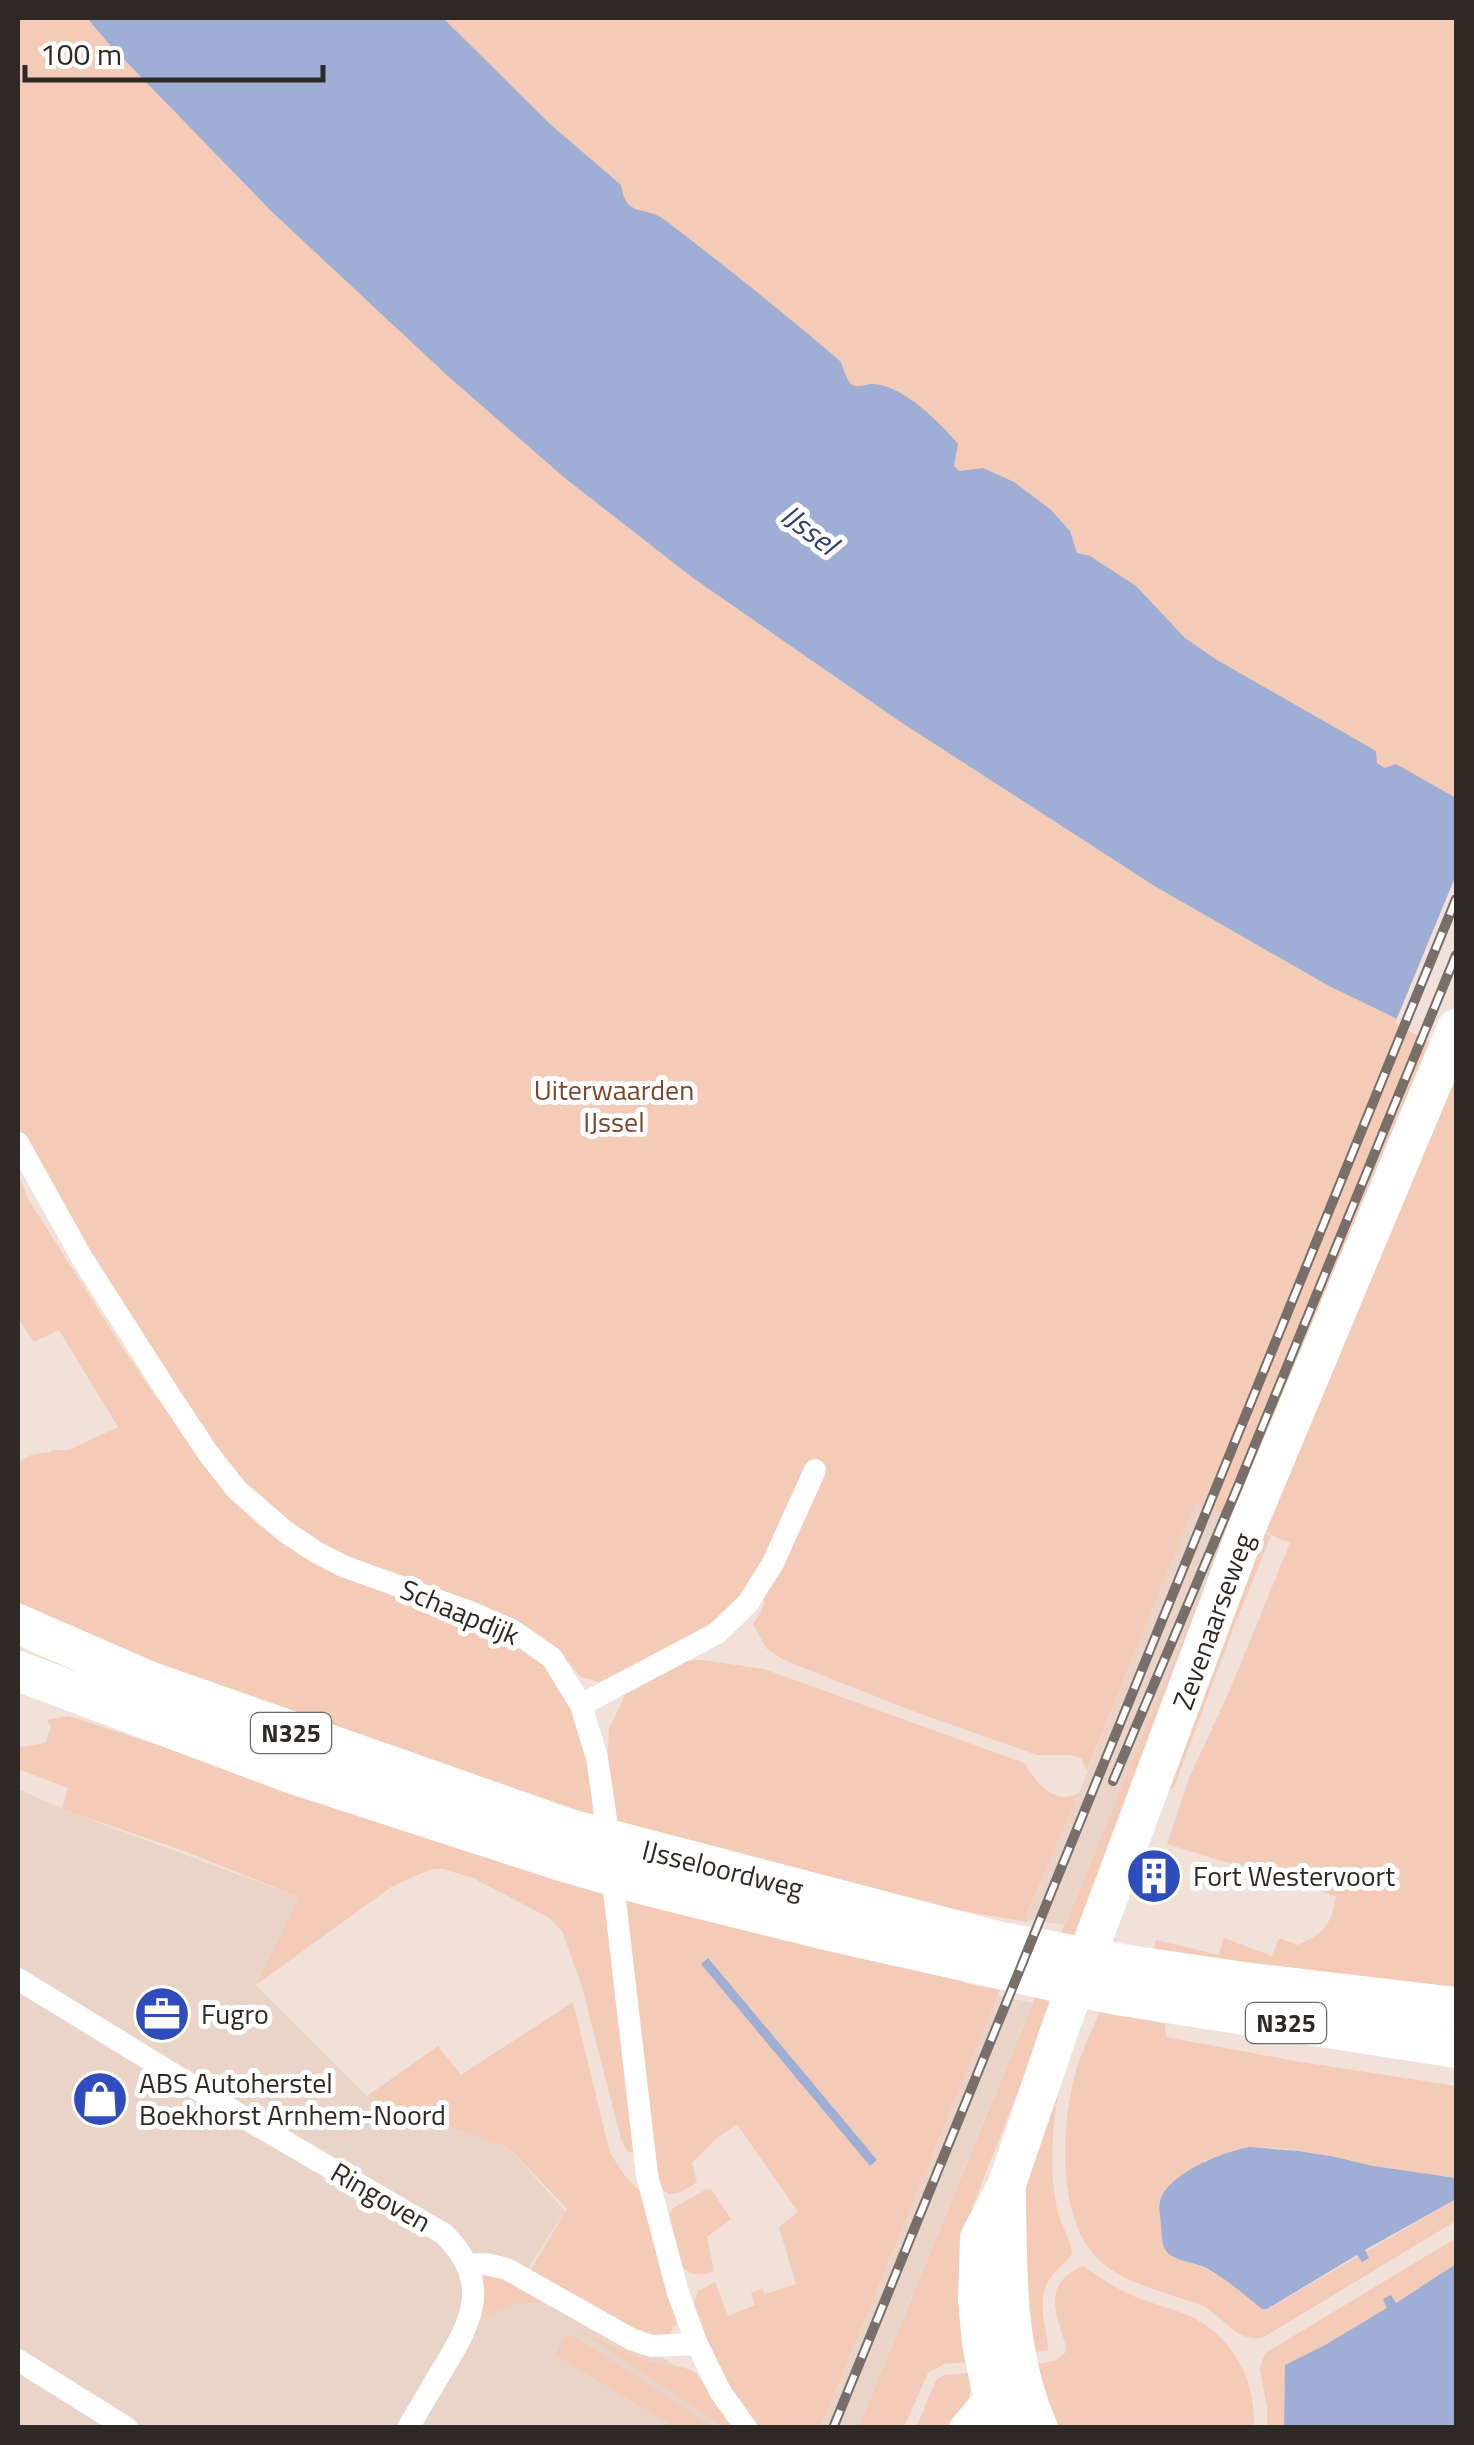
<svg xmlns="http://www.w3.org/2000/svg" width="1474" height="2445" font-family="'Titillium Web',sans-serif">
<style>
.built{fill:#ead3c7}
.green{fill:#f3cbb7}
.water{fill:#9faed4}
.pier{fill:#f1e1d9}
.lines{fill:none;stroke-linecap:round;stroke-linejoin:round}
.minor{stroke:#fff;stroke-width:22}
.tertiary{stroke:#fff;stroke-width:30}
.primary{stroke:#fff;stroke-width:38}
.trunk{stroke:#fff;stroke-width:40}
.rail-casing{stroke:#796f6a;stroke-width:10}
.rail{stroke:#fff;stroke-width:6;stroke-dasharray:19;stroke-linecap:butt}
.labels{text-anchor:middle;stroke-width:10;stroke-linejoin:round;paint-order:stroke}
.shield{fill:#fff;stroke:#6d6967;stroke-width:2.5}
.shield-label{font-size:25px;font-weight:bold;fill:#2f2926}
.park-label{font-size:28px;fill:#7e4629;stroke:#fff}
.street-label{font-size:28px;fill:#2f2926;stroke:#fff}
.poi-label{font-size:28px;fill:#2f2926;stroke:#fff;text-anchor:start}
.water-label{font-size:30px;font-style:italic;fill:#2d3e70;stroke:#fff}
</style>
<rect width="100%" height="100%" fill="#f1e1d9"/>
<path class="built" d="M1195,1502l39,16 -170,407 -39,-6 54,-126z
M18,1789l44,20 237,88 -43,88 111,111 142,52 56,63 -38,60 178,114 27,43h-714z
M998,1995l34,8 -174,424 -37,1z"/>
<path class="green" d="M18,18h69l22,26 162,167 295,268 127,99 206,143 257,166 173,99 89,43 38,23v939l-303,-36 3,-15 63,15 5,-17 48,18 7,-18 19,7c27,-12 33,-20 38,-49l-169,-52 22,-66 40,-86 61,-149 -50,-22 -164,419 -16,-4 173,-418 -38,-15 -108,268 -6,-13 -11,-3h-33l-127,-45 -126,-50 -18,-12 -13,-24 7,-11 5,-12 -23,-7 -27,27 -39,25 -77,36 -18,-5 -24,-28 -232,-101 -54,-38 -35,-34 -30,-39 -149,-234 -39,-77z
M420,18h1036v786l-65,-38 -6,2 -168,-101 -127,-100 -130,-79 -321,-263z
M18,1174l10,25c40,62 78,125 119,185 7,11 16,20 23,30 29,41 56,85 96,117 91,74 261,66 312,184 13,32 13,79 16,113l-576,-206v-159l13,-8 20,-3 1,-2h17l49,-23 -59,-97 -25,12 -16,-24z
M1256,1529l15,7 -38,93 -59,158 -3,2 -2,-2z
M701,1660l63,9 260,94c14,20 28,43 55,30l-54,125 4,1 -2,3 -159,-28 -249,-66 -12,-64 2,-35 18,-39 49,-28z
M69,1716l214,70 321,98 31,270 -8,-3 -6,-12 -39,-152 -20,-56 -14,-14 -75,-39 -30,-9h-12l-40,18 -135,98 43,-88 -115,-46 -122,-42 6,-21 -50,-19v-21l27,-5 6,-16 -4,-7z
M620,1890l347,86 -3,7 36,7 -179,437h-49l-5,-2 -7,2 -21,-24 -16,-24 -30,-74 5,-14 17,-9 13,34 27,-11 -4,-13 11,-3 3,5 31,-10 -17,-57 19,-15 -61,-88 -21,15 -24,24 5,19c-10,7 -17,12 -29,12l-8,-7 -3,-9z
M1037,1992l18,4 -2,7 -80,202 -6,31v126l-23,2 -16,9 -24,54 -46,1z
M573,2002l37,151 15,23 19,20 33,121 -1,9h-3l-2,7 -6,5 -33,-7 -104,-57 39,-65 -58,-61 -142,-52 71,-50 23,29z
M1102,2007l63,17 1,13 129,24 161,25v92c-28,-4 -57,-6 -84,-12 -40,-8 -82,-21 -124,-18 -15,1 -30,8 -44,13l-32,96c42,11 58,25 90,52h6l188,-110v22l-194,117c-27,5 -41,-26 -64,-34 -33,-12 -72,-20 -98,-43 -43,-40 -39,-130 -26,-183 6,-24 18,-48 28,-71z
M1060,2082c-7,42 -12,85 -3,127 3,16 14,29 15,45 -6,9 -16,15 -22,24 -15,21 -3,48 -2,72l-23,3 -10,-99 12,-84z
M711,2189l20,30 -24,18 7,34c-40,16 -38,-27 -45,-56l4,-7 32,-18z
M1456,2238v26l-60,39 -12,-4 4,9 -63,37 -40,20 -1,62h-17v-21l-7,-36 2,-10 5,-8z
M1083,2266c15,10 30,21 46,28 19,9 40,13 58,21 45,19 69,65 67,112h-201l-25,-62 27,-4 10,-8 1,-7c-10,-33 -25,-62 17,-80z
M500,2274l28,17 10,10c-20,3 -38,5 -56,18l1,-32 -2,-10z
M574,2326c25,14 49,27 76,36 16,6 32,1 47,12l35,53h-8z
M567,2333l21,12 124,82h-37l-120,-72z
M969,2373c3,26 -1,33 -14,54l-39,1 20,-48 9,-5z"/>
<path class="water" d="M87,18h356l107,106 71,61c5,34 24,20 44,35 60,46 119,93 176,142 2,6 6,18 10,22 7,5 16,-1 24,0 29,3 65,38 83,60l-4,22 5,5 24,-3 31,14 36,27 20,22 7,22 13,3 46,30 49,52 32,22 159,91 1,12 8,5 11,-4 60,34v254l-38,-23 -89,-43 -173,-99 -257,-166 -206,-143 -127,-99 -116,-101 -179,-167 -162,-167z
M708,1958l169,202 -7,6 -169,-202z
M1250,2147l49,4 36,6 38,9 83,12v21l-91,51 4,8 -7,4 -5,-7 -90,54h-5c-19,-15 -35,-30 -56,-41 -12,-6 -27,-6 -37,-14 -8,-7 -7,-19 -8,-29 0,-6 -3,-17 -1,-23 6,-28 64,-51 90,-55z
M1456,2264v163h-172l1,-62 40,-20 62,-37 -4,-9 8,-4 5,8z"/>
<path class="pier" d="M1456,875v182l-61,-34z"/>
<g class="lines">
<path class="minor" d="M18,1143l64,115 90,141 36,54 29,37 49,42 30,20 27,14 130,47 42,19 37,26 29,47 16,53 7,47 43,370 31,118 19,51 23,47 26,37
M581,1705l136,-72 31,-30 25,-40 42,-93
M18,1979l235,144 191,111c47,47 30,84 0,133 -12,20 -24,40 -36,61
M467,2265l19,-1 21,5 124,70 21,7 45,-2
M18,2360l109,68"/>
<path class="tertiary" d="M964,2428l28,-33 18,6"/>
<path class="primary" d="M1007,2192c1,79 -1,162 32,236
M1006,2428l-14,-33 -11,-51 -4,-45 2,-61 28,-54 55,-161 186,-498 208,-497"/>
<path class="trunk" d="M18,1624l131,57 421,148 431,113 121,22 129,19 205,24
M18,1671l272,102 271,88 84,24 189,47 282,63 340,53"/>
<g class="rail-casing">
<path id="rail" d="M1113,1781l125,-295 218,-531
M833,2428l623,-1529"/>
</g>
<use href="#rail" class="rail"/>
</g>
<defs>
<g id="building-disc" transform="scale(2.875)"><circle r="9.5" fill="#2f4cbd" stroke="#fff"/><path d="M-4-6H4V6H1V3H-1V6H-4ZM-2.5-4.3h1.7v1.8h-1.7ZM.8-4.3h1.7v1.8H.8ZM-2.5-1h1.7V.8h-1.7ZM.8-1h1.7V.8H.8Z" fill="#fff"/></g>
<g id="office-disc" transform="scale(2.875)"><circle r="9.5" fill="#2f4cbd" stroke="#fff"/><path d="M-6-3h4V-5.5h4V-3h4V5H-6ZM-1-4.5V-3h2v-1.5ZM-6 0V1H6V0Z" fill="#fff"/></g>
<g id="shop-disc" transform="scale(2.875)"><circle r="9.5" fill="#2f4cbd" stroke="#fff"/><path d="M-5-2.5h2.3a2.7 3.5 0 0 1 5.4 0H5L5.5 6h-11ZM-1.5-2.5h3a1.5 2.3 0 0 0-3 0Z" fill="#fff"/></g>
</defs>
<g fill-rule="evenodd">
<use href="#building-disc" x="1154" y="1876"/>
<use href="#office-disc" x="162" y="2014"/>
<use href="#shop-disc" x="100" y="2099"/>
</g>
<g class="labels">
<g class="shield">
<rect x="251" y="1713" width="80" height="40" rx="8"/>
<rect x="1246" y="2003" width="80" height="40" rx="8"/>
</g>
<g class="shield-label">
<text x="291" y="1742">N325</text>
<text x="1286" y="2032">N325</text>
</g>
<g class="park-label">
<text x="614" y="1100">Uiterwaarden<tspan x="614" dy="32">IJssel</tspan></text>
</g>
<g class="street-label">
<text transform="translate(460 1612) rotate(23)" y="10">Schaapdijk</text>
<text transform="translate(1213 1621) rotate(-70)" y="10">Zevenaarseweg</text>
<text transform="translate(723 1869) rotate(14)" y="10">IJsseloordweg</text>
<text transform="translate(381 2197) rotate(30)" y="10">Ringoven</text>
</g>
<g class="poi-label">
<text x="1193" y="1886">Fort Westervoort</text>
<text x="201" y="2024">Fugro</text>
<text x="139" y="2093">ABS Autoherstel<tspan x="139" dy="32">Boekhorst Arnhem-Noord</tspan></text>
</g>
<g class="water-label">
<text transform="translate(809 530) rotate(37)" y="10">IJssel</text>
</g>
</g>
<rect width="1474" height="2445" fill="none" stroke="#2f2926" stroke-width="40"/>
<path d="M25 65v15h298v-15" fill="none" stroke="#2f2926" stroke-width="5"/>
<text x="40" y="65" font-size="30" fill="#2f2926" stroke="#ffffff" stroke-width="8" paint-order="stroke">100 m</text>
</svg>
